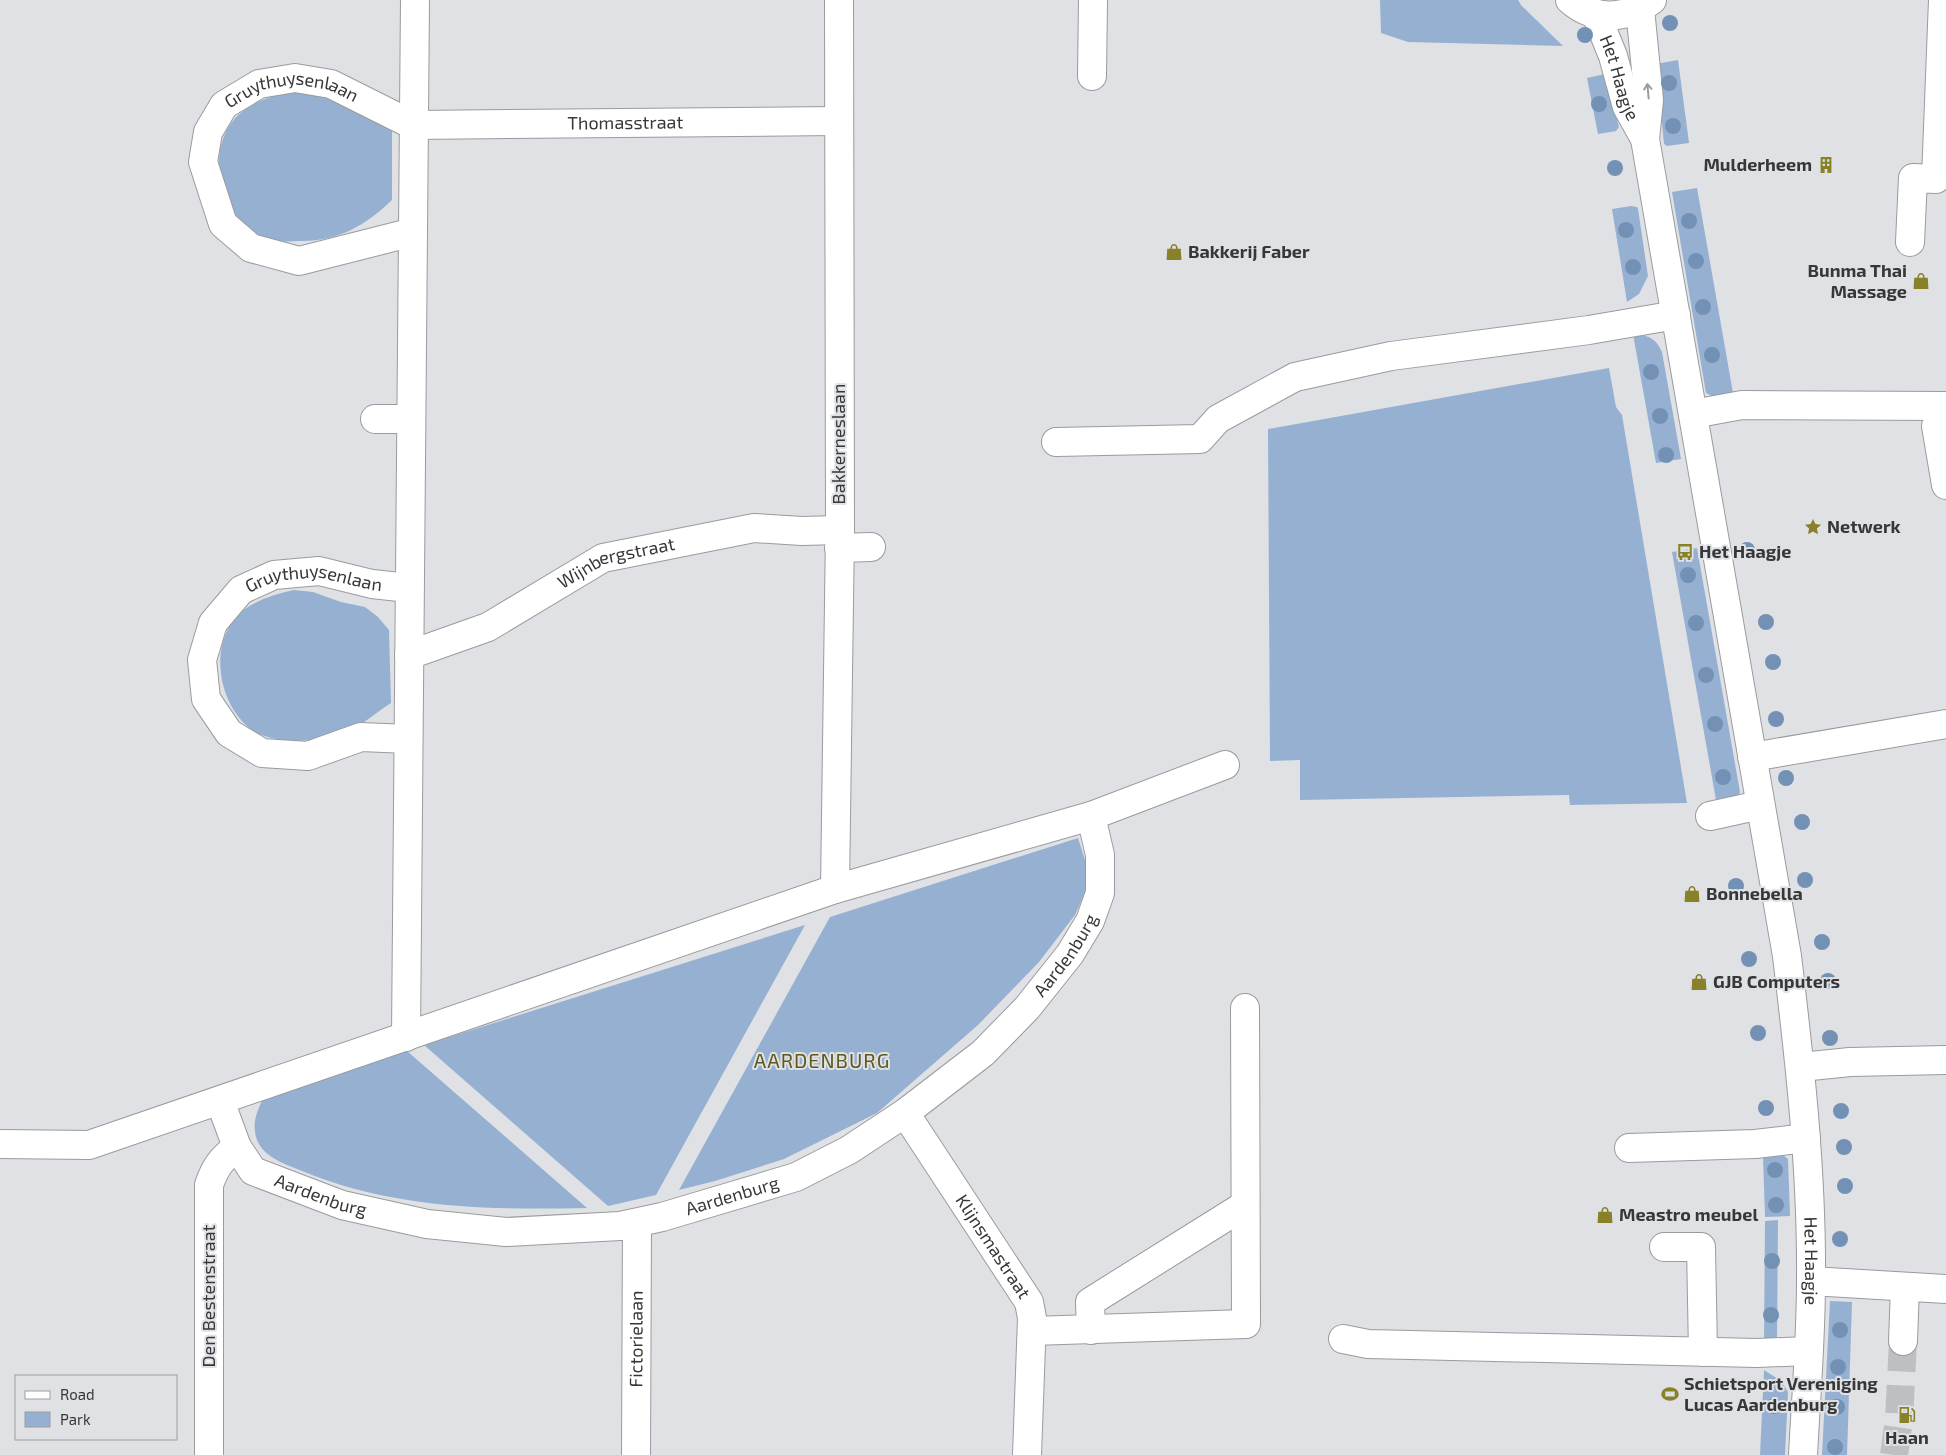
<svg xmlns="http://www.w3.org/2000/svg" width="1946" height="1455" font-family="'Exo 2',sans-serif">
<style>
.green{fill:#96b0d2}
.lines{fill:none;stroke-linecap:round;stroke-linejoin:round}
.minor-tunnel{stroke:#bdbfc2;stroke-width:28;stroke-dasharray:28 14;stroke-linecap:butt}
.minor-casing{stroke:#999b9e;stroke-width:30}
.major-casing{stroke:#999b9e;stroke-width:30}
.minor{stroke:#fff;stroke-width:28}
.major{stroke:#fff;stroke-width:28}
.tree{fill:#7391b4}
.oneway{stroke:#9a9b9c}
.labels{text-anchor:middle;stroke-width:4;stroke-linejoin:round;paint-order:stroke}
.street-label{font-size:18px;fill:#363738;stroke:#dfe1e4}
.poi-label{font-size:18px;font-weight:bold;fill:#363738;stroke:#dfe1e4;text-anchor:start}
.quarter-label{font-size:20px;letter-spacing:1px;fill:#5e591d;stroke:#dfe1e4}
</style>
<rect width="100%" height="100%" fill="#dfe1e4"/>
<path class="green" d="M1380,0h138l3,5 42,41 -155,-4 -27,-9z
M1678,60l11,83 -22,3 -3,-2 -8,-80z
M1605,74l14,53 -3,4 -18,3 -11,-56z
M292,92c38,2 68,21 100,39v69c-26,25 -53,41 -90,41 -10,0 -22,2 -31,-1 -51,-14 -72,-95 -28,-129 14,-11 32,-16 49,-19z
M1697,188l36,205 -21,3 -6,-3 -34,-201z
M1631,206l6,1 1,2 10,67 -9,18 -12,8 -15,-93z
M1633,334c15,1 23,4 29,18l19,107 -25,4z
M1609,368l7,39 6,8 65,388 -117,2 -1,-10 -269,5v-40l-30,1 -2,-332z
M1697,548l43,244 -2,5 -22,3 -44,-248z
M294,590l19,2 28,10 24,5 13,10 11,13 2,73c-13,8 -27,21 -41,27 -27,12 -74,17 -99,-1 -35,-26 -44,-92 -6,-120 14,-10 31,-15 49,-19z
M1078,838l8,25v27l-11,25 -36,47 -61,63 -101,88 -93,46 -69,22 -36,9 151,-273z
M805,925l-149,270 -48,11 -184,-161z
M407,1051l180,157c-98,2 -193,1 -285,-37 -19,-8 -44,-15 -47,-39 -2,-14 4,-24 9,-36z
M1783,1155l5,4 2,57 -25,1 -2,-61z
M1778,1220l-1,121 -13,2 1,-122z
M1830,1301l22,1 -5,153h-25z
M1764,1370l17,11 7,11 -3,63h-25z"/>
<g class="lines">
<path class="minor-tunnel" d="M1894,1455l5,-35 4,-79"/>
<g class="minor-casing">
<g id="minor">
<path d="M1092,76l1,-76"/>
<path id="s1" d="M413,232l-114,29 -48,-13 -28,-24 -20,-62 5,-30 16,-27 35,-21 36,-6 36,6 82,41 425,-4"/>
<path d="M1910,242l3,-64 23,1 7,-179"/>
<path d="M1693,414l49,-9 204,1"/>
<path d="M375,419h36"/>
<path d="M1936,426l10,59"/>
<path d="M1056,442l144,-3 18,-20 77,-42 96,-21 198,-26 87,-15"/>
<path d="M839,548l32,-1"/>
<path id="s2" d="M409,655l79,-28 115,-69 151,-30 48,3 38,-1"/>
<path id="s3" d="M408,739l-47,-2 -53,19 -46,-3 -33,-20 -23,-34 -4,-39 11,-37 28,-33 33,-15 45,-4 53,13 37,4"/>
<path d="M1752,757l194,-33"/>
<path d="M1710,816l50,-11"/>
<path d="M835,889l5,-359 -1,-530"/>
<path d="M406,1037l9,-1037"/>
<path d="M1801,1067l49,-5 96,-2"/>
<path id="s4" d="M220,1101l17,46 16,24 89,34 85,19 79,8 114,-6 42,-9 134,-40 53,-27 56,-37 78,-60 44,-45 43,-54 20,-33 10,-28v-38l-9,-39"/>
<path id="s5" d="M905,1113l124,189 3,16 -5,137"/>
<path d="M0,1144l89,1 746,-256 256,-73 134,-51"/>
<path d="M1629,1148l126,-4 51,-6"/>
<path d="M1664,1247h37l2,105"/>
<path d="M1811,1281l135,8"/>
<path d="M1091,1330l-1,-28 155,-97"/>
<path d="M1032,1331l214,-7 -1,-316"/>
<path d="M1343,1339l25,5 389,9 51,-2"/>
<path d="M1903,1341l2,-54"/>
<path d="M209,1455v-270c6,-18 13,-27 28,-38"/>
<path id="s6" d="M636,1455l1,-232"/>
</g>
</g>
<g class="major-casing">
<g id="major">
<path d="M1570,0c25,22 57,19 82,0"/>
<path id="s7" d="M1640,9l9,91 -4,39 142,817c13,108 25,216 24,325 0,58 -5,116 -8,174"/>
<path id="s8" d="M1596,14l17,42 14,51 18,32"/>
</g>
</g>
<use href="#minor" class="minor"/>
<use href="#major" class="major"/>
</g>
<g class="tree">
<circle cx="1670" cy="23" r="8"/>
<circle cx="1585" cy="35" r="8"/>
<circle cx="1669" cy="83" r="8"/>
<circle cx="1599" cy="104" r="8"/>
<circle cx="1673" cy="126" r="8"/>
<circle cx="1615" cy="168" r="8"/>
<circle cx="1689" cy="221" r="8"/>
<circle cx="1626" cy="230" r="8"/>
<circle cx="1696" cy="261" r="8"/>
<circle cx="1633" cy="267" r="8"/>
<circle cx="1703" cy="307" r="8"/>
<circle cx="1712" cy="355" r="8"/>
<circle cx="1651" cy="372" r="8"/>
<circle cx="1660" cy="416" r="8"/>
<circle cx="1666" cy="455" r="8"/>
<circle cx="1747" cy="550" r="8"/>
<circle cx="1688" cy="575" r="8"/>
<circle cx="1766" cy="622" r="8"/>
<circle cx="1696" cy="623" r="8"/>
<circle cx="1773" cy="662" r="8"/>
<circle cx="1706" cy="675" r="8"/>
<circle cx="1776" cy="719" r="8"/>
<circle cx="1715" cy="724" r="8"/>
<circle cx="1723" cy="777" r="8"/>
<circle cx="1786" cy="778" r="8"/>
<circle cx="1802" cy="822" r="8"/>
<circle cx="1805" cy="880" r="8"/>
<circle cx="1736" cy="886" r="8"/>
<circle cx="1822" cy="942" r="8"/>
<circle cx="1749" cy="959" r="8"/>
<circle cx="1828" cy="981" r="8"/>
<circle cx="1758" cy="1033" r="8"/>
<circle cx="1830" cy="1038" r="8"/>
<circle cx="1766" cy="1108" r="8"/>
<circle cx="1841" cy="1111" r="8"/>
<circle cx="1844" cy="1147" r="8"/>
<circle cx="1775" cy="1170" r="8"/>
<circle cx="1845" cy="1186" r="8"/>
<circle cx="1776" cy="1205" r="8"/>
<circle cx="1840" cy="1239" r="8"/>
<circle cx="1772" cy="1261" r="8"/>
<circle cx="1771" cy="1315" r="8"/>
<circle cx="1840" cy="1330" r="8"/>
<circle cx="1838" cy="1367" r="8"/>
<circle cx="1774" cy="1406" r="8"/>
<circle cx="1837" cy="1407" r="8"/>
<circle cx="1835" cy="1447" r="8"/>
</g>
<defs><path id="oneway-shaft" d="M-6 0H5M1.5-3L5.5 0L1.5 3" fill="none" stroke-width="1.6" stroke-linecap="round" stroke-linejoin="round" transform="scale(1.25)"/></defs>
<use class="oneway" href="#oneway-shaft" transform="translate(1648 91) rotate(-95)"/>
<defs>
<g id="building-bare" transform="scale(1.35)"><path d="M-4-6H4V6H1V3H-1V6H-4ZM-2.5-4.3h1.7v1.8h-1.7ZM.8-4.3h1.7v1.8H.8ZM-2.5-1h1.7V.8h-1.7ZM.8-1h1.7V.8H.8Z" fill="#898129" stroke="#dfe1e4" stroke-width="2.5" paint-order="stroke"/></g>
<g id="shop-bare" transform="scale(1.35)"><path d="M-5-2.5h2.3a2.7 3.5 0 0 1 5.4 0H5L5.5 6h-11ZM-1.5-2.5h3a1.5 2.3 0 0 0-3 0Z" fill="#898129" stroke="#dfe1e4" stroke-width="2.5" paint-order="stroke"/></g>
<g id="sight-bare" transform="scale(1.35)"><path d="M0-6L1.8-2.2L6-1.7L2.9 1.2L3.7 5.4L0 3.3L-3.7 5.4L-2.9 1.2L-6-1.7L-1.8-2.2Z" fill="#898129" stroke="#dfe1e4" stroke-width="2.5" paint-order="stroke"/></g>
<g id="bus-bare" transform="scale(1.35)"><path d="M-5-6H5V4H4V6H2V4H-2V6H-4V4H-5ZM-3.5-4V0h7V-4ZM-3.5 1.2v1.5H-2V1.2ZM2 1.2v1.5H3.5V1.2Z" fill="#898129" stroke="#dfe1e4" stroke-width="2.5" paint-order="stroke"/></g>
<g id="stadium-bare" transform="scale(1.35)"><path d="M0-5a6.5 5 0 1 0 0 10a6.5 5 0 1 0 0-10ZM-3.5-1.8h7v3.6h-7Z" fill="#898129" stroke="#dfe1e4" stroke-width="2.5" paint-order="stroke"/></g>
<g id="fuel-bare" transform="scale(1.35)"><path d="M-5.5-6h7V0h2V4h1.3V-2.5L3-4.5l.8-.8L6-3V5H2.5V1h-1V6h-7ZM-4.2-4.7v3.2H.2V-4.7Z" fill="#898129" stroke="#dfe1e4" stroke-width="2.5" paint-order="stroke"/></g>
</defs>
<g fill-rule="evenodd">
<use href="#building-bare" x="1826" y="165"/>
<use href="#shop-bare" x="1174" y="252"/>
<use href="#shop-bare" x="1921" y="281"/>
<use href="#sight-bare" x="1813" y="527"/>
<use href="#bus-bare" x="1685" y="552"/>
<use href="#shop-bare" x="1692" y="894"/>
<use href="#shop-bare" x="1699" y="982"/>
<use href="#shop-bare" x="1605" y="1215"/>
<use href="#stadium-bare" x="1670" y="1394"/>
<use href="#fuel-bare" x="1907" y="1415"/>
</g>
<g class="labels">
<g class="street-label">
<text dy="6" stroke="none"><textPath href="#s8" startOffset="68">Het Haagje</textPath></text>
<text dy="6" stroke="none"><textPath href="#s1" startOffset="404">Gruythuysenlaan</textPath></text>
<text dy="6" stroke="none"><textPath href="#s1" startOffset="749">Thomasstraat</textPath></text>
<text transform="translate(839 444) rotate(-90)" y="6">Bakkerneslaan</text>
<text dy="6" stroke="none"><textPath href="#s2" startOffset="229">Wijnbergstraat</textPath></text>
<text dy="6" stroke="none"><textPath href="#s3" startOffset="426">Gruythuysenlaan</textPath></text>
<text dy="6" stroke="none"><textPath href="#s4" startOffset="990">Aardenburg</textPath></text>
<text dy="6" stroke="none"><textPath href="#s4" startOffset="150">Aardenburg</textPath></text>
<text dy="6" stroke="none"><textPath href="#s4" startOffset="570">Aardenburg</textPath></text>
<text dy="6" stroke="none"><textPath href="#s5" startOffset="160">Klijnsmastraat</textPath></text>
<text dy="6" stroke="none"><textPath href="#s7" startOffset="1266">Het Haagje</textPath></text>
<text transform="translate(209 1296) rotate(-90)" y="6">Den Bestenstraat</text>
<text dy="6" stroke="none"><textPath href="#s6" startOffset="116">Fictorielaan</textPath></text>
</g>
<g class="poi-label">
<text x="1812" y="171" text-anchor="end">Mulderheem</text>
<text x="1188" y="258">Bakkerij Faber</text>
<text x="1907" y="277" text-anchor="end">Bunma Thai<tspan x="1907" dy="21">Massage</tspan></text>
<text x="1827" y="533">Netwerk</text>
<text x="1699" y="558">Het Haagje</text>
<text x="1706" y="900">Bonnebella</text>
<text x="1713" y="988">GJB Computers</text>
<text x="1619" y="1221">Meastro meubel</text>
<text x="1684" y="1390">Schietsport Vereniging<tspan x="1684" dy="21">Lucas Aardenburg</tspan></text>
<text x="1907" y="1444" text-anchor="middle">Haan</text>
</g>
<g class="quarter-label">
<text x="822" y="1068">AARDENBURG</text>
</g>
</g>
<rect x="15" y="1375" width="162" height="65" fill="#dfe1e4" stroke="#9b9d9f"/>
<rect x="25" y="1391" width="25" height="8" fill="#ffffff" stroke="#9b9d9f"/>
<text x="60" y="1400" font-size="15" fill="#363738">Road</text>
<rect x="25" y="1412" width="25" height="15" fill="#96b0d2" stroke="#9b9d9f"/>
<text x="60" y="1425" font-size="15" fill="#363738">Park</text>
</svg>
